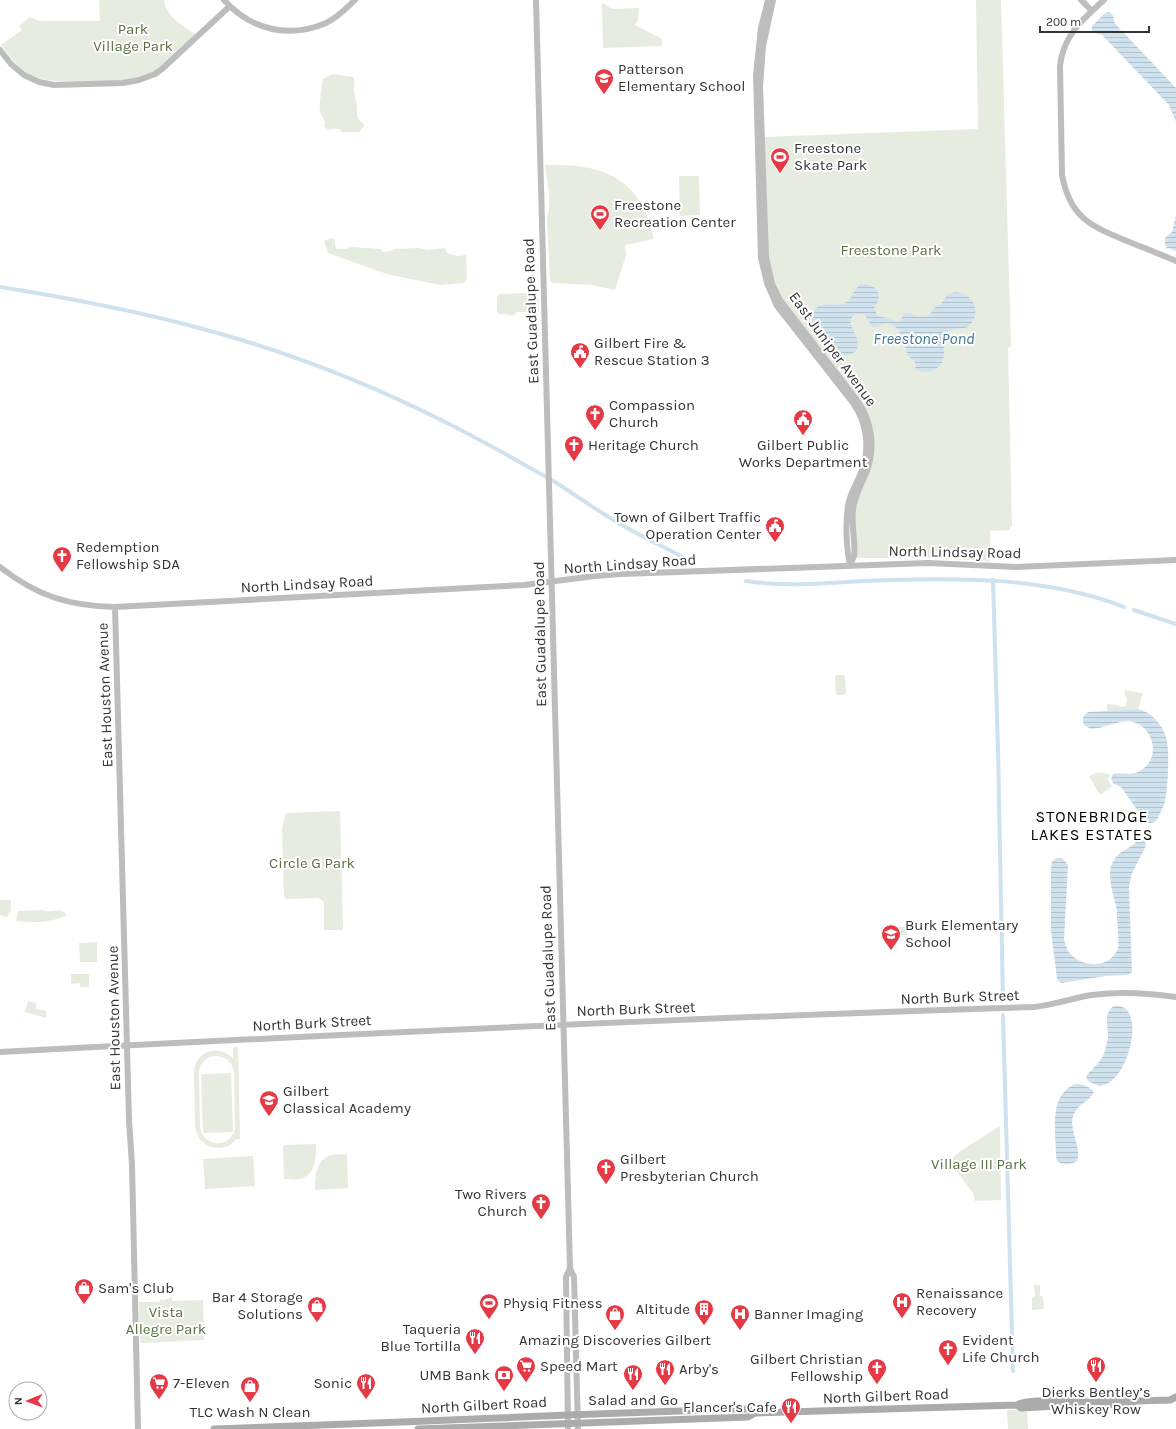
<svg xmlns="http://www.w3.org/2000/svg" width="1176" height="1429" font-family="Karla,sans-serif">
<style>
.green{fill:#e6ecdf;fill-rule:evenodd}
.water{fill:url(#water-rules)}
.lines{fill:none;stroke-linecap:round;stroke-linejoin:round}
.canal{stroke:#cfe2ee;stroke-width:4}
.secondary{stroke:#bdbdbd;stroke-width:6}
.primary{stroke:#ababab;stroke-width:7}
.labels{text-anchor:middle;stroke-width:4;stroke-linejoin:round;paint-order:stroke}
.park-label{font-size:15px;fill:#56703f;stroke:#fff}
.poi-label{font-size:15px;fill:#333;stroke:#fff;text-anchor:start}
.street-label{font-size:15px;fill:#333;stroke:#fff}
.water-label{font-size:16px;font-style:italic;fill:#3f7597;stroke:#fff}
.neighbourhood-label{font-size:16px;letter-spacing:1px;fill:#000;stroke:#fff}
</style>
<defs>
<pattern id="water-rules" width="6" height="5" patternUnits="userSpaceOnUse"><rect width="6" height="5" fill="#cfe2ee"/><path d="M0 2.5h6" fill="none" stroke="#b2c2cd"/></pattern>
</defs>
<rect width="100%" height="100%" fill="#fff"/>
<path class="green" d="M99,0h65c3,18 18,25 31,34 -13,13 -26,30 -43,38 -8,3 -16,7 -24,8 -12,2 -24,1 -36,1 -20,0 -42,3 -61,-6 -13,-7 -21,-18 -30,-30l21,-15 -3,-4 11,-9 9,4h61z
M976,0h25l10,347 -3,1 4,179h-2v3l-20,1v30l-63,-3h-69l-2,-2 -1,-47 18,-69 -55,-93 -40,-54 -4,-11 -6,-24 -4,-121 214,-8z
M602,3l11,6 26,-1 -1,12 -3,5 27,14v7l-59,2z
M333,74c5,1 18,2 21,4v13l3,15v9l2,5 4,3 1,3 -5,6h-17l-3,-3h-5l-6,1 -4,-4c2,-9 -2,-7 -4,-15 -1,-4 2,-28 3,-32z
M545,165c46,-1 84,5 103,53 2,7 4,14 6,21l-29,6 1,10 -11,35 -23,-5 -39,-2 -3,-2 -3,-60 2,-13v-16z
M679,176h20l1,39 -20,1z
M332,238l3,2v6l2,3h9l4,-2 30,2 3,3 8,-1 4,-2 23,-1 10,2 17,-2 2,5 10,3 9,-1 1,23 -3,5 -24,2 -53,-11 -59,-21 -4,-12z
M535,293l3,3 1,16h-22l-5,4c-5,-3 -11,0 -15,-4v-15l2,-3z
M837,675h6l2,1 1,17 -2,2h-7l-1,-1 -1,-17z
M1125,690l18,3 -5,16 -31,2v-7l10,1 4,2 5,-1 1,-8 -3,-4z
M1099,772l11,3 -2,4 2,5 3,2 -13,9 -11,-19z
M340,811l3,119h-19v-26l-1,-3 -5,-3 -31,1 -3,-2 -2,-68 4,-16z
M0,900h11v10l-4,7 -7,-2z
M43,910c8,4 18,-4 24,5 -16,8 -33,8 -51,6l2,-10z
M881,927h26v8h-12v-2h-14z
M97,942v20h-17l-1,-19z
M71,974h18v13h-8l-2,-4 -8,1z
M28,1001l8,2v6l10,2v7l-21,-6z
M238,1047l2,92h-4l-7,7 -10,2 -9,-1 -10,-7 -5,-12 -1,-55c1,-22 23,-29 39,-15v-10zM213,1056c11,-1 18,4 21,15l1,58c-6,20 -31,18 -35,-1l-1,-57c2,-8 6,-13 14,-15z
M231,1073l2,59 -30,1 -2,-59z
M1000,1126l1,74 -26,1 -2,-8 -24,-32 13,-11z
M316,1144c0,14 0,30 -16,35 -4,1 -11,0 -16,0l-1,-32 2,-2z
M347,1154l1,33 -1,1 -32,2c0,-14 1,-30 16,-35 5,-1 11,0 16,-1z
M253,1156l2,30 -50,3 -2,-30z
M1034,1285h6v10l3,2 1,12 -12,1v-12l3,-2z
M172,1297v4l31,-1 1,40 -61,3 -3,-1 -1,-40h20l2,-3 3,1z
M1007,1410h20l1,19h-20z"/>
<path class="water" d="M1109,12l4,3 1,7 6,7 -1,1 2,1v-1l55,58v34l-7,-17 -67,-70 -10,-3v-6l13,-13z
M1176,215v36l-7,-3 -1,1 -2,-1 1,-1 -2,-3v-6l7,-6z
M861,284c15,0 24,10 13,23l3,8 2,1 20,6 6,-9h5l7,4h9l5,-4 3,-5 6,-3 8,-11c22,-8 37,17 20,33 -6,2 -16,1 -21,5 -7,6 -2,14 -3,21 0,17 -16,22 -29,17l1,-4 -1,-5 -7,-5 -2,-8 -8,-7 2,-11c-9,-5 -14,-11 -22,-3h-6l-8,-13h-9c-13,10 7,20 2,35 -3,4 -6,6 -11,6 -9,0 -8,-9 -14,-15 -2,-2 -5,-3 -8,-4 -8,-4 -15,-13 -11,-23 6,-13 19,-7 30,-9 9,-3 10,-15 18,-20z
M1138,709c13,3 24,15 28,28 4,12 2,55 -2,68 -2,5 -5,10 -7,15 -3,3 -7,4 -11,2l-25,-35 -7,-3 -3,-5 2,-5c11,-2 20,3 30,-5 16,-12 12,-38 -7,-46 -14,-6 -31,6 -45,6l-7,-4c-2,-6 -1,-11 5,-13z
M1142,839l3,3 1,4 -14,27 -3,14 3,85 -4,3 -22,1 -45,7 -4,-4 -6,-49v-61l1,-8 5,-3h5l6,7 -4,74c1,4 2,8 4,12 12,17 42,19 50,-3 1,-6 0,-13 0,-19 -1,-6 -1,-12 -1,-18 -3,-18 -14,-39 0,-55 4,-5 9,-6 13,-9 5,-3 6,-7 12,-8z
M1114,1006c34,-5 16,79 -15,80l-11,-5 -2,-5c7,-8 15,-14 19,-25 1,-5 3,-11 3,-16 0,-10 -5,-22 6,-29z
M1075,1084c6,-1 15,3 19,8 -4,9 -17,12 -21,24 -4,14 9,33 4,45 -6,4 -15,4 -20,0l-1,-5c0,-25 -8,-60 19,-72z"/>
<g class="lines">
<path class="canal" d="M0,287c63,10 126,22 188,38 90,23 179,57 261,99 36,18 71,38 106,58 19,12 37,25 57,37 25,16 53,28 80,43
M993,580l5,170 5,251
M746,581c39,6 78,2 118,0 87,-3 177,-6 260,26
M1134,610l42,14
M1003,1015l10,356"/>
<path class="secondary" d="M224,0c27,30 65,39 102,23 11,-5 21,-15 29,-23
M536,0l34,1268 4,9 4,152
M768,0l-7,28 -5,47 5,183 6,25 10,23 76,97c14,20 17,44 9,67 -4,11 -10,20 -13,31 -4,18 -3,46 1,64
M773,0l-10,46 -3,40 6,171 6,27 8,16 77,100c15,21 19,49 9,73 -5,12 -12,24 -13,37 -2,15 3,34 1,46 -1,3 -3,6 -4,9
M1081,0l11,11
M1104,0c-22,20 -41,36 -44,66l2,109c8,43 29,51 65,66 17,7 33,13 49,20
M0,50l11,14 13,11 15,7 15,3 69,-2 16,-3 16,-6 7,-5 68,-63
M0,567c37,29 69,39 115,40l409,-22 71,-9 26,-2 307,-11 88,4 160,-7
M115,607l14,513 3,45 6,264
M0,1052c344,-18 689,-34 1034,-45 20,-2 38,-9 58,-12 28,-4 56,-2 84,2
M568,1429l-2,-152 4,-9"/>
<path class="primary" d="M1101,1402c9,4 26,4 35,-1
M1017,1405l4,3 57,-3 5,-3
M214,1429l188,-7 166,-7 168,-6h12l7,4
M418,1429l330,-12 7,-4 262,-8c10,-6 47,-4 61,-5l5,2h18l5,-3h24l6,2 34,-1 6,-3"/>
</g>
<defs>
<g id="school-pin" transform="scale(1)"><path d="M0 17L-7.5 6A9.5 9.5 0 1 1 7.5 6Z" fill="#e63946" stroke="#fff"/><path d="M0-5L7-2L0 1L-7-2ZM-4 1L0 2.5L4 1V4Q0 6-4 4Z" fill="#fff"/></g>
<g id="stadium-pin" transform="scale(1)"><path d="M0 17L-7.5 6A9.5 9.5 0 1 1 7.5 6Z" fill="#e63946" stroke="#fff"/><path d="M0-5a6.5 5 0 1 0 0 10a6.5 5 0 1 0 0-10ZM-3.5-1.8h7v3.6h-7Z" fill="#fff"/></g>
<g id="civic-pin" transform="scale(1)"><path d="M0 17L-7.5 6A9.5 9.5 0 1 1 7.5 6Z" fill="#e63946" stroke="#fff"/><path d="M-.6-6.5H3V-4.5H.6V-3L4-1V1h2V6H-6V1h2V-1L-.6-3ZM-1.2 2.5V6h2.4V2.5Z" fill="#fff"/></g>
<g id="church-pin" transform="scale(1)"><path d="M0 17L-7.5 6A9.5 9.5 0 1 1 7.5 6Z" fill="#e63946" stroke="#fff"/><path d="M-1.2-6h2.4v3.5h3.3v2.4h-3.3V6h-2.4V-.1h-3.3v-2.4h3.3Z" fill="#fff"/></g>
<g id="shop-pin" transform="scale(1)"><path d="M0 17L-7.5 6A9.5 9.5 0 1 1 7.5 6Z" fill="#e63946" stroke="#fff"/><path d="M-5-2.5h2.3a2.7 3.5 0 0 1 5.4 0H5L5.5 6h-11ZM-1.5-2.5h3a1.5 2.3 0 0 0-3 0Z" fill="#fff"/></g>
<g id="hospital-pin" transform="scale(1)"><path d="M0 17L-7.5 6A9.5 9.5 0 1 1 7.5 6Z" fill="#e63946" stroke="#fff"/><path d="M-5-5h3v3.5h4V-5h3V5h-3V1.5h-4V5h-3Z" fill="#fff"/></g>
<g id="building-pin" transform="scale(1)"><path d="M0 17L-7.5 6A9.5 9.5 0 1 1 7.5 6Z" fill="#e63946" stroke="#fff"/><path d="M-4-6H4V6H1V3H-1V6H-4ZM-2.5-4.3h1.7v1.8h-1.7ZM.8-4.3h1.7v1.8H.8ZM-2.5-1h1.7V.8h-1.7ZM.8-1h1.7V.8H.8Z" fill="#fff"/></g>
<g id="restaurant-pin" transform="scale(1)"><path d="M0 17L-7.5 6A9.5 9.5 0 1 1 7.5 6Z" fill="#e63946" stroke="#fff"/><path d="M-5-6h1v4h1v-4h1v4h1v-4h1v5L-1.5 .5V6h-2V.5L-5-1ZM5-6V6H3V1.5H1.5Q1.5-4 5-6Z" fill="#fff"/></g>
<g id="supermarket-pin" transform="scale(1)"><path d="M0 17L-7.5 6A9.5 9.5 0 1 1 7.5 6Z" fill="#e63946" stroke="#fff"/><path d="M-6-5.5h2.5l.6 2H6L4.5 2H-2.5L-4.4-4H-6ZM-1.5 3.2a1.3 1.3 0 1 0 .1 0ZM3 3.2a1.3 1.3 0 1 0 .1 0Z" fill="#fff"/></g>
<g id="bank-pin" transform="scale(1)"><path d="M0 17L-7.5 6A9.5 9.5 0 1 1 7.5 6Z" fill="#e63946" stroke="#fff"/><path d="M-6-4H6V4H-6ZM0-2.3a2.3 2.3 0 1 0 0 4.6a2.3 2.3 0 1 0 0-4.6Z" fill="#fff"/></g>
</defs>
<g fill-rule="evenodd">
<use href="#school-pin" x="604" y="78"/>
<use href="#stadium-pin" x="780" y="157"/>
<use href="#stadium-pin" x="600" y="214"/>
<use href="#civic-pin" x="580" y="352"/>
<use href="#church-pin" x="595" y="414"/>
<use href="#civic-pin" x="803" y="419"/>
<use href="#church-pin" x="574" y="445"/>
<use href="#civic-pin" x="775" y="526"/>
<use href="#church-pin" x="62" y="556"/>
<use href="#school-pin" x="891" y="934"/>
<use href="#school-pin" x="269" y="1100"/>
<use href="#church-pin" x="606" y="1168"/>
<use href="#church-pin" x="541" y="1203"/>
<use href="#shop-pin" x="84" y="1288"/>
<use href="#hospital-pin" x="902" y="1302"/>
<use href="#stadium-pin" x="489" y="1303"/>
<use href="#shop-pin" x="317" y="1306"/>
<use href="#building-pin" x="704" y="1309"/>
<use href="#shop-pin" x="615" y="1314"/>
<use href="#hospital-pin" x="740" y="1314"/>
<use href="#restaurant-pin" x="475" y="1338"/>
<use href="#church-pin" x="948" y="1349"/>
<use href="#supermarket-pin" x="526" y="1366"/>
<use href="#restaurant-pin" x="1096" y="1366"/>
<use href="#church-pin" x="877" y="1368"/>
<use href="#restaurant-pin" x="665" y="1369"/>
<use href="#restaurant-pin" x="633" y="1374"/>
<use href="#bank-pin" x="504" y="1375"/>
<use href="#supermarket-pin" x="159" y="1383"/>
<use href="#restaurant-pin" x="366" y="1383"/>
<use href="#shop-pin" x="250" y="1386"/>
<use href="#restaurant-pin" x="791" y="1407"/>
</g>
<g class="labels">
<g class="park-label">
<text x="133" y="34">Park<tspan x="133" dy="17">Village Park</tspan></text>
<text x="891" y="255">Freestone Park</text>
<text x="312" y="868">Circle G Park</text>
<text x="979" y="1169">Village III Park</text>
<text x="166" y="1317">Vista<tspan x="166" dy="17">Allegre Park</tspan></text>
</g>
<g class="poi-label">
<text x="618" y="74">Patterson<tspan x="618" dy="17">Elementary School</tspan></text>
<text x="794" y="153">Freestone<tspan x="794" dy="17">Skate Park</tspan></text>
<text x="614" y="210">Freestone<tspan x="614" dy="17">Recreation Center</tspan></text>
<text x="594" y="348">Gilbert Fire &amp;<tspan x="594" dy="17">Rescue Station 3</tspan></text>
<text x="609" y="410">Compassion<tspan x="609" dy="17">Church</tspan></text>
<text x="588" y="450">Heritage Church</text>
<text x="803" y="450" text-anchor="middle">Gilbert Public<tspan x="803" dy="17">Works Department</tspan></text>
<text x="761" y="522" text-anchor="end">Town of Gilbert Traffic<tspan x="761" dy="17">Operation Center</tspan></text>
<text x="76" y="552">Redemption<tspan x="76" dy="17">Fellowship SDA</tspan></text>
<text x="905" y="930">Burk Elementary<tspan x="905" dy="17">School</tspan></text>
<text x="283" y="1096">Gilbert<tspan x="283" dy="17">Classical Academy</tspan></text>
<text x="620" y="1164">Gilbert<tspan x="620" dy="17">Presbyterian Church</tspan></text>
<text x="527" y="1199" text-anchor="end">Two Rivers<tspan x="527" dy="17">Church</tspan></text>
<text x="98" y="1293">Sam's Club</text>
<text x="916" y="1298">Renaissance<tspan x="916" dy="17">Recovery</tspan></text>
<text x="303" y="1302" text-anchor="end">Bar 4 Storage<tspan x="303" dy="17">Solutions</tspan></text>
<text x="503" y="1308">Physiq Fitness</text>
<text x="690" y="1314" text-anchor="end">Altitude</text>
<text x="754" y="1319">Banner Imaging</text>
<text x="461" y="1334" text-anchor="end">Taqueria<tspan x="461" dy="17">Blue Tortilla</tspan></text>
<text x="615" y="1345" text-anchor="middle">Amazing Discoveries Gilbert</text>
<text x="962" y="1345">Evident<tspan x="962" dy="17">Life Church</tspan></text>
<text x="863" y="1364" text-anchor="end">Gilbert Christian<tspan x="863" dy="17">Fellowship</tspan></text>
<text x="540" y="1371">Speed Mart</text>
<text x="679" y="1374">Arby's</text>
<text x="490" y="1380" text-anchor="end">UMB Bank</text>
<text x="173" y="1388">7-Eleven</text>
<text x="352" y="1388" text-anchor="end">Sonic</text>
<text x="1096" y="1397" text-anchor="middle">Dierks Bentley’s<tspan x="1096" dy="17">Whiskey Row</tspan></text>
<text x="633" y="1405" text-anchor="middle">Salad and Go</text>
<text x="777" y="1412" text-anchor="end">Flancer's Cafe</text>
<text x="250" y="1417" text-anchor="middle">TLC Wash N Clean</text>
</g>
<g class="street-label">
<text transform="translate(531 311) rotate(-92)" y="5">East Guadalupe Road</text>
<text transform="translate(833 349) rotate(54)" y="5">East Juniper Avenue</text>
<text transform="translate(955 552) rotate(1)" y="5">North Lindsay Road</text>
<text transform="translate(630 564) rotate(-4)" y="5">North Lindsay Road</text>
<text transform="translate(307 584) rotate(-3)" y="5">North Lindsay Road</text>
<text transform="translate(540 634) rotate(-91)" y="5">East Guadalupe Road</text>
<text transform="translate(105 695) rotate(-92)" y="5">East Houston Avenue</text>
<text transform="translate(548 958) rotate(-92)" y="5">East Guadalupe Road</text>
<text transform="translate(960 997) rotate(-2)" y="5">North Burk Street</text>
<text transform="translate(636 1009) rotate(-2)" y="5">North Burk Street</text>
<text transform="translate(114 1018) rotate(-91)" y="5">East Houston Avenue</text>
<text transform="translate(312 1023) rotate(-3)" y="5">North Burk Street</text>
<text transform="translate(886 1396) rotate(-2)" y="5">North Gilbert Road</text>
<text transform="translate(484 1405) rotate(-3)" y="5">North Gilbert Road</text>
</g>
<g class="water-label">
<text x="924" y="344">Freestone Pond</text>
</g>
<g class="neighbourhood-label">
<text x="1092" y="822">STONEBRIDGE<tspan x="1092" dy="18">LAKES ESTATES</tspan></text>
</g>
</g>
<g transform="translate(28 1401) rotate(269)"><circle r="19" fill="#ffffff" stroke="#adadad"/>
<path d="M0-3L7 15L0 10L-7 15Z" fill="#e63946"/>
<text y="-6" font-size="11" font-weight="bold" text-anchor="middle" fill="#333333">N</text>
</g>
<path d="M1040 26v6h109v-6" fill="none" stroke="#333333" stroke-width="2"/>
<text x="1046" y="26" font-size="12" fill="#333333" stroke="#ffffff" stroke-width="3" paint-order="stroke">200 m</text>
</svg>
